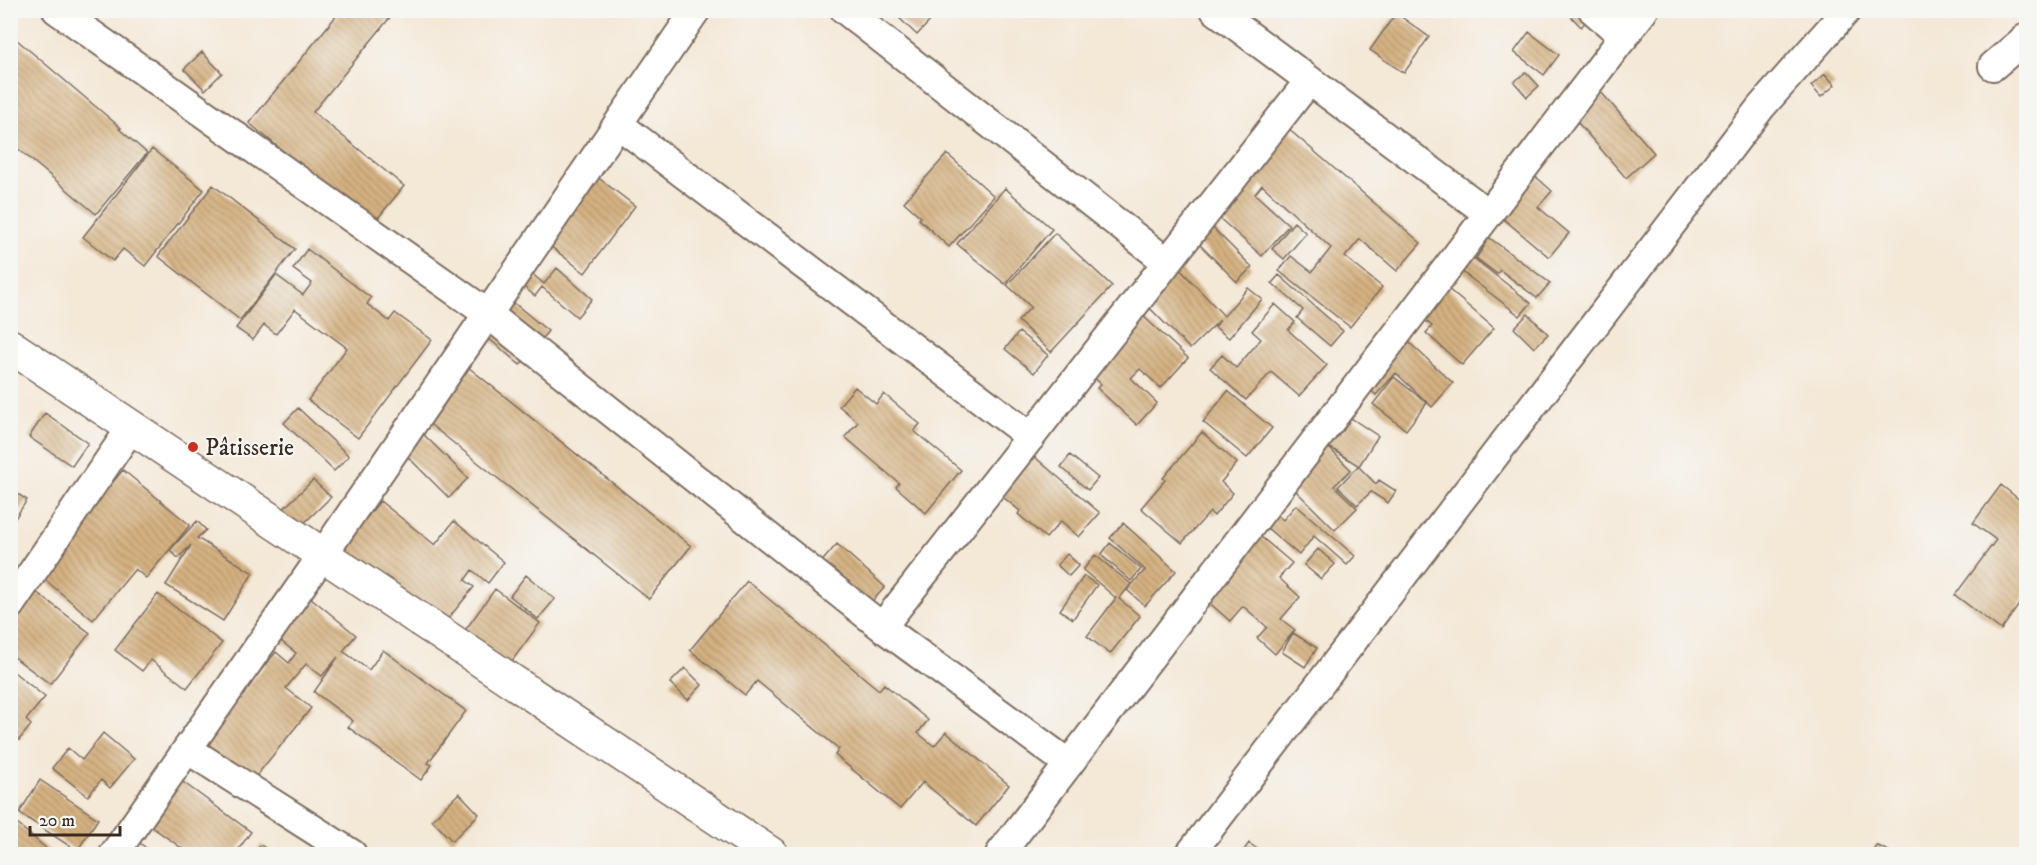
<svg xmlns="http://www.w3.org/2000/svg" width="2037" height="865" font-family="'IM FELL DW Pica',serif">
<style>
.building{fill:url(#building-back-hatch)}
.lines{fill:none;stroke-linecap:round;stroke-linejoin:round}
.street-casing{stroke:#7c6c5f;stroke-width:32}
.secondary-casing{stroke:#7c6c5f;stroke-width:36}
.street{stroke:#fff;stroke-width:28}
.secondary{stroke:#fff;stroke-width:33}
.poi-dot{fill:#c8321e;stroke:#f6f6f2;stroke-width:2}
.labels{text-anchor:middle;stroke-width:4.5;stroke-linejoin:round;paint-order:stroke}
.poi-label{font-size:24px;fill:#3b2a1e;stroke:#f6f6f2;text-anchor:start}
</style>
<defs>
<pattern id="building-back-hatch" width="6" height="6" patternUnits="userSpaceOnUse" patternTransform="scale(1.5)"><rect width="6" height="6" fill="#d5b282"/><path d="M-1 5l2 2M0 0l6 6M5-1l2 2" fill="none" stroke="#ae916a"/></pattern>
</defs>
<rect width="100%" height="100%" fill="#f6f6f2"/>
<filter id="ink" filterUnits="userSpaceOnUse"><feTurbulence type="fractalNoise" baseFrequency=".0167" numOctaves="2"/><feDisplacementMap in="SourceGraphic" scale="12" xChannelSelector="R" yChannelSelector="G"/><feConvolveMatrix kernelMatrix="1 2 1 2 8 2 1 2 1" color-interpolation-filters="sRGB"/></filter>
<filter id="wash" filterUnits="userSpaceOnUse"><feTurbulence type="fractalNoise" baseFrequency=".008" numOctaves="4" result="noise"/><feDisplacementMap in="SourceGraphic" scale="24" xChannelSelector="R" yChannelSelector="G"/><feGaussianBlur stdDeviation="1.35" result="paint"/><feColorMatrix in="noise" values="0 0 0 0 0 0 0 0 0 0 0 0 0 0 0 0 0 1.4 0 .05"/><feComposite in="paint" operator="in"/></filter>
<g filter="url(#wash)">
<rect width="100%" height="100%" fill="#f4e8d7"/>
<g id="blocks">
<path class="building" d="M341,10h55l-83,102 91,74 -31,38 -124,-101z
M897,10h21l12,11 -13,14 -23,-22z
M1565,10h32l-16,17z
M1396,13l33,24 -25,36 -34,-23z
M1529,32l30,23 -15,20 -30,-23z
M10,34l111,94 -2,1 28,24 -51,61 -86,-72z
M202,52l20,21 -17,17 -21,-21z
M1526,72l13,14 -12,11 -13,-15z
M1825,74l10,11 -14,12 -10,-11z
M1594,84l60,69 -28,25 -61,-70z
M1279,121l142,122 -24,28 -37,-32 -15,18 37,30 -32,40 -71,-56 12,-15 21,16 19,-24 -69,-63 -7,9 34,31 -27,31 -54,-48z
M152,149l52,41 -59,76 -22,-17 -10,12 -30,-24z
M947,154l47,42 -45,51 -30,-28 2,-2 -17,-15z
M592,173l43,33 -50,67 -44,-34z
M1535,176l17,15 -14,16 31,26 -20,24 -49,-41z
M213,185l82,64 -55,71 -82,-64z
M1005,188l47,41 -47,55 -48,-40z
M1207,222l45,45 -15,15 -45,-45z
M1294,222l12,11 -22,26 -12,-10z
M1479,230l71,53 -13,15 -37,-28 -3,4 -21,-16 8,-11 -11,-9z
M1055,233l57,53 -61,66 -33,-31 13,-14 -24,-22z
M307,249l64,49 -4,6 22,17 6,-8 37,27 -74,98 -50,-38 39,-52 -52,-39 -19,25 -12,-9 -11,15 -17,-12 40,-53 27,20 9,-12 -19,-14z
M1462,249l69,54 -11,13 -69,-53z
M1175,264l49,52 24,-28 14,11 -33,39 -14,-11 5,-7 -30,29 -50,-51z
M557,268l35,31 -15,18 -35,-30 -7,9 -16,-13 10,-12 15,13z
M1279,275l64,56 -13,15 -33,-28 6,-8 -31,-27z
M1440,282l54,46 -32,37 -36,-32 6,-7 -17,-15z
M508,298l40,33 -28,34 -40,-34z
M1275,304l20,18 -7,8 39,35 -28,31 -28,-24 -25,28 -36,-32 12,-13 14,13 25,-29 -9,-8z
M1141,314l47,44 -27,30 -21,-19 -9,9 26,25 -20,22 -40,-37 4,-4 -11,-10z
M1528,314l20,20 -14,14 -20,-20z
M1019,332l29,23 -14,18 -29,-24z
M1399,333l54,50 -21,24 -36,-34 -20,22 -19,-17z
M468,367l223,179 -42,53 -223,-178z
M1394,377l33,26 -21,27 -33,-26z
M855,387l21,17 8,-10 36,30 -6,7 47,39 -35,43 -30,-26 3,-4 -54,-46 13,-15 -19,-16z
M1228,391l44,37 -25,30 -44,-36z
M298,408l51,48 -15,15 -50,-48z
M45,413l43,30 -16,23 -43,-29z
M1351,418l27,18 -19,30 -33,-21 25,25 -17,16 23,22 -22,22 -45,-45 39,-63 14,9z
M421,432l47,46 -19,20 -47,-47z
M1202,432l35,31 -16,19 12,11 -19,23 -4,-4 -28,31 -41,-35 24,-28 -2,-2z
M1030,453l70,60 -21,24 -18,-16 -15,17 -28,-24 2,-3 -23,-19z
M1070,455l28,23 -10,12 -27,-23z
M1358,466l18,18 3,-4 17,11 -8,12 -17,-11 -14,13 -19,-18z
M123,470l67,55 -44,53 -11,-9 -42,51 -56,-47z
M313,480l18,17 -37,36 -17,-18z
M2001,485l25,20v90l-25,35 -46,-35 41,-55 -23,-17z
M10,489l17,11 -17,26z
M380,501l55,44 19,-24 50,41 -16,21 -16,-13 -7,10 9,7 -36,44 -99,-79z
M1296,505l59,51 -8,9 -33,-29 -15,19 -40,-34 11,-12 13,11z
M197,521l9,9 -9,8 56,35 -30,48 -57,-36 25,-40 -13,13 -8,-8z
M1123,523l53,48 -31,35 -18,-16 18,-20 -35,-32z
M1254,531l38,32 -13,15 21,19 -19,22 14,11 -20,24 -18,-16 10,-11 -24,-21 -13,15 -31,-27z
M1110,543l31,26 -10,12 -30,-26z
M837,544l48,43 -25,28 -47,-43z
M1318,549l17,15 -14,15 -17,-14z
M1067,554l12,11 -10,11 -12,-11z
M1095,555l36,29 -12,15 21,17 -30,38 -23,-18 29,-38 -33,-28z
M526,575l29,24 -17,20 -28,-23z
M1084,576l13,9 -24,34 -13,-9z
M747,581l132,109 5,-6 44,36 -10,13 16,13 12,-14 63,53 -33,41 -53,-44 -23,27 -65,-54 4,-6 -82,-68 -12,14 -55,-45z
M495,589l45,34 -37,50 -45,-33z
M35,591l55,42 -40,51 -40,-30v-30z
M158,594l64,49 -35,45 -36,-28 -9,11 -27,-21z
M310,597l46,38 -13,16 26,19 14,-20 83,61 -38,52 4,2 -11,15 -73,-53 5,-6 -39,-29 24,-35 -16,19 -16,-12 -20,24 25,20 -62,77 -49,-40 76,-93 13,11 7,-10 -19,-15z
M1293,633l24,15 -12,19 -23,-15z
M685,668l17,17 -14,15 -18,-17z
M10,669l35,28 -19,23 5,5 -12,15 -9,-6z
M103,733l31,26 -24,29 -9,-8 -13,16 -36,-28 16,-20 14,12z
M40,780l58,39 -21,32 -58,-38z
M180,780l71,52 -16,22h-45l-42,-30z
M459,793l20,21 -27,27 -20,-21z
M10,818l43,36h-43z
M140,843l13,11h-23z
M1249,843l15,11h-23z
M261,845l12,9h-19z
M1876,845l19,9h-23z"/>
</g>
</g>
<g filter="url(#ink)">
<use href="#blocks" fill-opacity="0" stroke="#7c6c5f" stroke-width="1.5"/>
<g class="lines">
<g class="street-casing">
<path id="street" d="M57,10l431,304 394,313 187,137
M845,10l322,252
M1215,10l274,204
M1593,10l31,27
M1993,66l33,-28
M618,124l413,313
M10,605l121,-177
M882,627l427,-546
M187,749l165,105
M114,854l208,-298 374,-546
M1000,854l644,-844
M1190,854l571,-747 86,-97"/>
</g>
<g class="secondary-casing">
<path id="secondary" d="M10,346l761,508"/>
</g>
<use href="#street" class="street"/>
<use href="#secondary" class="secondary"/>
</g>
</g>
<circle class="poi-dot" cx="193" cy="447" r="6"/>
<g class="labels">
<g class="poi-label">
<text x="205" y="455">Pâtisserie</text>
</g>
</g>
<rect width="2037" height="865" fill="none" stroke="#f6f6f2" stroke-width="36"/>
<path d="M30 826v9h90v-9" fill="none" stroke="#3b2a1e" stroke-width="3"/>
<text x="39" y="826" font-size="18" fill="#3b2a1e" stroke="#f6f6f2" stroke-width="4.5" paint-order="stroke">20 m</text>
</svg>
